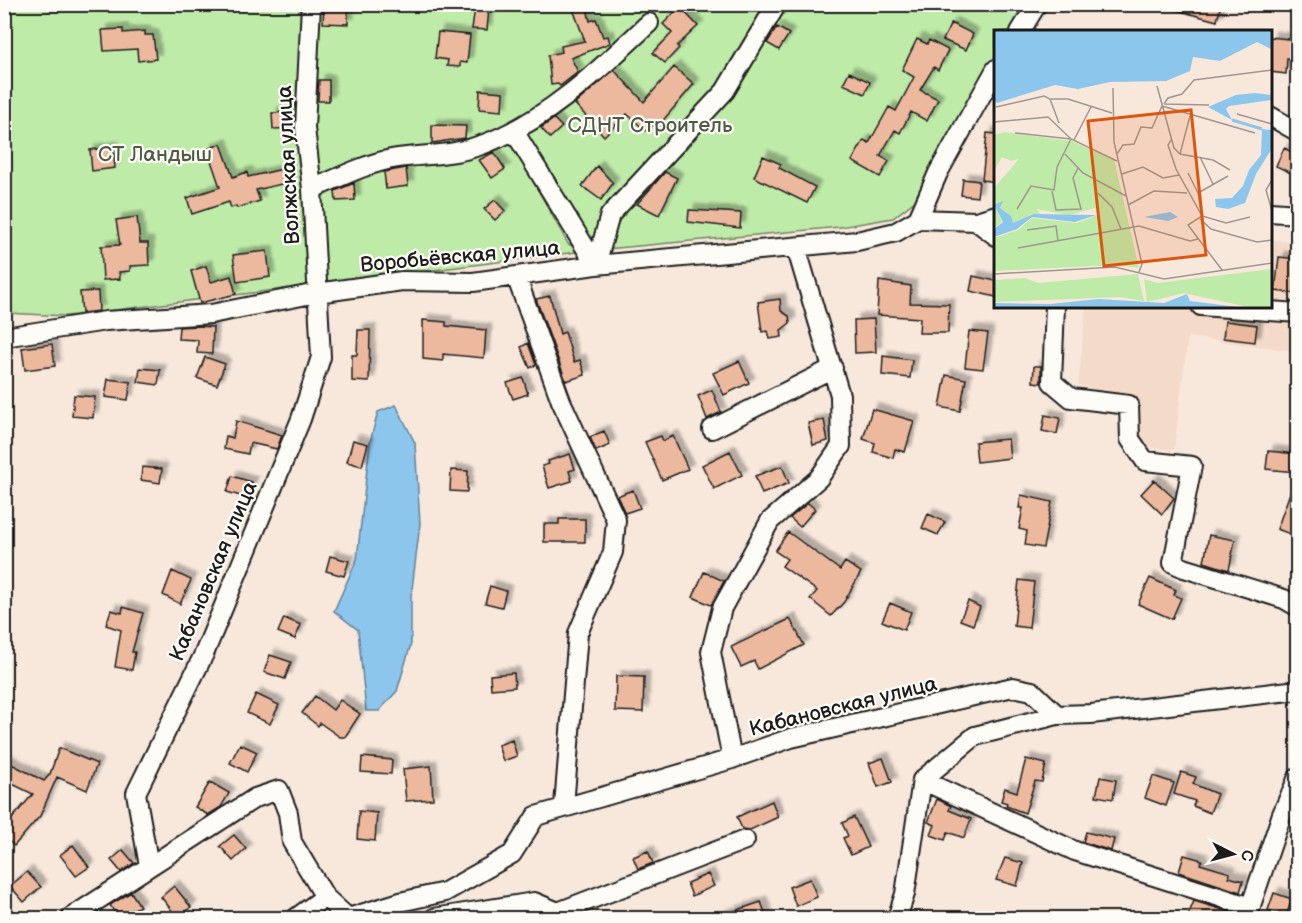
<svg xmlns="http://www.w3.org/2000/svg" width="1302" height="923" font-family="'Balsamiq Sans',sans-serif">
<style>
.built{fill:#f4dac9}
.green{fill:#bfeba8;stroke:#6e8462;stroke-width:1.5;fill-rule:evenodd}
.water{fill:#8dc6ec;stroke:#608299;stroke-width:1.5}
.building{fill:#ecb99e;stroke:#1c1c1c;stroke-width:1.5;filter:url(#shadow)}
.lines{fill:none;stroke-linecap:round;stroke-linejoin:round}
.minor-casing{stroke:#1c1c1c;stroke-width:22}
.minor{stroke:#fdfcf7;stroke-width:18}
.labels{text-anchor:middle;stroke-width:4.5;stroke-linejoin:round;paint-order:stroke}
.park-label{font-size:21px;fill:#4d5a46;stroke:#fdfcf7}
.street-label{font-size:21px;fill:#1c1c1c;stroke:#fdfcf7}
.inset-river{fill:none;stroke:#8dc6ec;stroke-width:3}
.inset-road{fill:none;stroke:#a0968f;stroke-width:1.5}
.view{fill:#de560d;fill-opacity:0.15;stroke:#de560d;stroke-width:3}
.inset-edge{fill:none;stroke:#1c1c1c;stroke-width:3}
</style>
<defs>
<filter id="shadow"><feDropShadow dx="5.5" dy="-5.5" stdDeviation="1.5" flood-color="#0004"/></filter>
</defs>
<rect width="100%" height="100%" fill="#f8e8dc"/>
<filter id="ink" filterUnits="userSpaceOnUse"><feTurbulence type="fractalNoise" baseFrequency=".0167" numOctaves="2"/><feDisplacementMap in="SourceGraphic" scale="12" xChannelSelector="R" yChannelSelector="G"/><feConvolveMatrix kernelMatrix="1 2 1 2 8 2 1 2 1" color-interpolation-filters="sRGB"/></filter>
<g filter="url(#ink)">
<path class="built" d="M1271,240l26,2v115l-9,-7 -100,-13 -14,113 -37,-4 -1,-45 -58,-16 8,-79h184z
M1297,398v76l-8,-1z"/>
<path class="green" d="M4,5h1024l-15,26 -17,1v31l-71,130 -32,25 -53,9 -255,24 -518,65 -62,-3zM517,152l67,99 -16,-7z"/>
<path class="water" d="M396,405l19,38 5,81 -9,73v47l-14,47 -18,20h-13l-8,-81 -24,-19 23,-52 13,-117 8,-30z"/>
<path class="building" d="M324,4h24v20l-25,-1z
M571,4h15l4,17 6,-2 7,18 5,-1 2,7 -39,15 7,14 -18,14 -2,-2 -7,1 -3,-30 14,-3 -1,-6 24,-5z
M1173,4h48l-4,17 -45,-12z
M475,7l14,2 -2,21 -15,-1z
M680,7l18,19 -21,20 2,2 -14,15 -12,-10 19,-20 -9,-9z
M951,23l22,11 -7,16 -23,-10z
M777,27l12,7 -10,16 -12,-7z
M123,29v4l22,-2v4h8l3,24 -18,2 -1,-12 -33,2 -2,-21z
M438,32l32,3 -3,28 -7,-1v5l-13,-1 1,-6 -13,-2z
M1270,37l28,3v19l-11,-1 -1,16 -16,-2z
M917,39l10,5 2,-4 19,10 -10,20 -4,-3 -14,23 18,9 -11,22 -16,-9 -11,21 -5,-3 -15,26 9,5 -9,16 -28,-16 12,-21 5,3 20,-36 7,4 18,-34 -12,-7z
M674,67l20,17 -34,40 -3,-3 -10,11 -20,-18 -23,22 -29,-32 39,-34 30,32z
M849,72l21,10 -5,12 -22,-10z
M319,80h10v21h-11z
M480,90l23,2 -1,19 -23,-2z
M292,112l2,16 -21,1 -1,-16z
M554,119l8,8 -12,11 -9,-10z
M432,125l34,1 -1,12 -33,5z
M987,133l9,1v48l-14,-2z
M221,144l12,33 14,-5 1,5 39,-9 3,14 -34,8 4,11 -23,7 -1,-2 -5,2 -2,-6 -37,12 -5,-16 33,-11 -13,-38z
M113,147l2,21 -23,3 -2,-21z
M1284,148l14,7v16l-5,-2 -2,4 -15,-7z
M494,152l11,17 -13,9 -13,-18z
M763,156l18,8 -2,4 36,19 -8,16 -53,-26z
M597,166l16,17 -12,17 -19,-14z
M406,168l2,18 -22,3 -2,-17z
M665,172l12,6 -18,37 -22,-11z
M963,179l16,2 -2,16 -16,-2z
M354,183l1,17 -19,1 -1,-10z
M495,200l10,11 -10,9 -11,-11z
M689,210l52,3 -1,15 -52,-6z
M137,217l3,26h8l1,22 -19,1v5l-11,1 1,7 -17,1 -2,-34 19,-1 -4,-25z
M267,251l3,26 -33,5 -4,-27z
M1279,257l19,2v35l-23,-3z
M206,266l5,16 20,-6 5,18 -36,9 -9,-32z
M973,276l23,5v16l-26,-6z
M879,281l32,5 -1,17 39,1 -1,29h-29l1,-15 -43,-3z
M98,291l1,20 -17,2 -2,-21z
M550,296l10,38 5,-2 9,30 6,-2 5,15 -19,6 -30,-82z
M780,299l1,12 8,5 1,7 -9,7 1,7 -12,2 -2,-8 -6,1 -4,-30z
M874,319l2,33 -21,1 -1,-33z
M423,320l23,2v4l40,4 -2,28 -41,-4v7l-20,-2z
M1225,321l32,4 -2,17 -32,-4z
M198,326l15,1 -1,27 -15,-1 1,-13 -20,-1 1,-12z
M358,330h12l-1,52 -17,-1v-26h5z
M969,331l19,2 -5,36 -18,-2z
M528,343l8,22 -6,3 -9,-21z
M52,344l3,22 -30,4 -3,-22z
M883,356l29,4 -2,18 -28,-3z
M205,357l20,7 -8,21 -20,-7z
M739,361l10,22 -25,12 -11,-22z
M1034,366h7v17l-8,-1z
M140,368l20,2 -2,15 -20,-3z
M946,375l20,4 -6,32 -20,-4z
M523,378l5,16 -15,5 -6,-16z
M108,379l23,3 -3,18 -23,-3z
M712,390l9,22 -14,7 -9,-23z
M74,395l21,2 -2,21 -21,-2z
M872,409l42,12 -9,31 -10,-3 -2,9 -20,-6 2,-9 -12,-4z
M1045,415l15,3 -3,16 -15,-3z
M824,420l4,21 -15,4 -5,-22z
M236,421l46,14 -5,14 -27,-6 -2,11 -24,-5 2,-13 7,2z
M604,431l6,14 -14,6 -6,-14z
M661,436l2,5 10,-5 15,33 -26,11 -17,-38z
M1008,439l2,19 -33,4 -2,-20z
M353,440l15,4 -6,22 -15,-4z
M730,451l12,24 -28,14 -12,-24z
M1268,451l29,3 -2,18 -29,-3z
M570,454l5,15 -6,2 3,10 -23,7 -7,-22 7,-2 -1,-3z
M782,466l7,17 -27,11 -7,-18z
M142,467l20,2 -2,14 -19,-3z
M451,470l17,1 -1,21 -17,-1z
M232,476l20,6 -5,16 -20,-6z
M1296,476h2v61l-21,-8z
M1154,480l20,18 -12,16 -21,-20z
M633,490l7,18 -15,5 -8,-17z
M1021,495l31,7 -9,46 -18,-3 2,-14 -8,-2 4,-21h-4z
M808,503l7,6 -15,18 -10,-9z
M928,514l17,8 -7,13 -16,-7z
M559,519h26v23h-41v-18h15z
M788,532l52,38 5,-8 16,10 -17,30 -13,14 -21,-17 7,-8 -35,-25 5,-7 -12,-8z
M1209,535l26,5 -6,30 -25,-8z
M330,556l19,5 -5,15 -18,-5z
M172,571l19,9 -11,24 -17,-9z
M704,572l20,9 -13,24 -18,-8z
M1150,578l26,12 -2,5 7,3 -9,21 -34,-15z
M1019,580l15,2 -5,46 -15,-2z
M490,586l16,5 -4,16 -17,-4z
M968,601l12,6 -7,18 -13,-5z
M890,603l21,9 -7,18 -22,-9z
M123,607l20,6 -11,39h3l-3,18 -17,-3 6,-37 -15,-5 5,-15 11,3z
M284,618l17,7 -6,14 -17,-7z
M790,619l14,26 -46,24 -4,-8 -13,6 -10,-20z
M270,655l21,7 -6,17 -21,-7z
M514,673l1,14 -24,2 -1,-14z
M616,676l28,1 -1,35 -28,-1z
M256,694l23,11 -9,19 -23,-11z
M315,696l18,14 7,-10 20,14 -15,23h-5l-20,-14 -2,3 -16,-13z
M512,740l5,16 -14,5 -5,-16z
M240,744l17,8 -10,20 -17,-9z
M59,748l38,16 -10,26 -30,-13 -17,39 -26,30 -10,-9v-9l29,-34 -29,-14v-20l40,21 6,-7z
M362,757l30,3 -1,14 -30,-2z
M883,758l9,24 -14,5 -9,-24z
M1026,759l20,5 -4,18 -7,-1 -10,32 -19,-7 1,-3 -6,-2 4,-13 12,4z
M431,766l2,33 -27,2 -3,-32z
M1181,772l15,5 -3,7 24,10 -7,19 -17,-7 2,-5 -21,-7z
M1153,776l21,7 -8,23 -21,-8z
M1100,777l16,3 -3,19 -17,-3z
M210,782l19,11 -8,14 -13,8 -13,-8z
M937,799l14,7 -2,4 22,9 -7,19 -16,-6 -3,8 -14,-5 4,-10 -7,-3z
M772,801l6,16 -28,13 -8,-1 -5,-12z
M359,811l18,2 -2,28 -18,-2z
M854,817l14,30 -17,8 -8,-17 5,-2 -6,-13z
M1086,832l28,7 -3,12 -28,-9z
M234,835l12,14 -13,12 -13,-15z
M73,845l16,22 -13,9 -16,-21z
M123,850l11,13 -13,9 -10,-12z
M648,851l5,12 -15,6 -5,-12z
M1184,855l18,5 -2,4 30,9 -1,4 14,4 -3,11 -61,-20z
M1005,858l18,5 -6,23 -21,-6z
M27,872l14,15 -17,15 -14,-16z
M708,874l6,12 -22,10 -5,-13z
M810,879l7,18 -21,9 -7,-19z
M174,886l17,21 -13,11 -17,-21z
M131,892l9,14 -22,12 -8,-13z
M1274,893l18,6 -6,17 -18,-6z
M1194,901l36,11 -2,6h-41z
M761,902l6,16h-46l-1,-2z"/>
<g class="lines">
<g class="minor-casing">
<path id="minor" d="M1020,32l17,-28
M1270,116l28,16
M514,131l82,134
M312,189c26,-11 57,-27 86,-31 31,-4 55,-2 86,-14 64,-24 116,-75 165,-121
M1270,212l28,2
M918,219l20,-46 58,-104
M918,219l58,2 20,-6
M976,221l20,15
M596,265l14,-50 115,-124 52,-87
M516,276l45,125 55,119 -3,32 -35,81 -14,173
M1055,306l-3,76 19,16 58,7 1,34 15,22 47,5 -19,97 11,5 100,31 14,8
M1201,306l97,7
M4,337l102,-16 105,-7 106,-21 85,-12 71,1 123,-17 261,-24 39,-9 22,-13
M712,429l121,-61
M732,759l-21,-107 11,-44 48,-87 49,-43 22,-32 -1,-51 -44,-148
M922,780l153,71 176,56
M149,866l-13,-73 68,-139 97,-235 20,-62 -9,-168 -7,-61 6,-124
M1247,917l35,-103 16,-37
M70,918l185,-120 24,-8 9,23 4,29 33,55 23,21 52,-16 45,-10 67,-38 24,-38 196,-57 59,-21 222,-51 19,4 25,24
M296,918l29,-21
M434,918l100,-16 24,10 187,-72
M897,918l8,-24 17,-114 53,-44 82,-21 34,-1 207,-24"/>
</g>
<use href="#minor" class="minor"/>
</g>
</g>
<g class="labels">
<g class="park-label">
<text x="650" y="132">СДНТ Строитель</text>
<text x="155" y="161">СТ Ландыш</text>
</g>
<g class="street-label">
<text transform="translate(288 165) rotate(-93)" y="7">Волжская улица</text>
<text transform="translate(460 256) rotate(-5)" y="7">Воробьёвская улица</text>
<text transform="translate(213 571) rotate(-67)" y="7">Кабановская улица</text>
<text transform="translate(843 706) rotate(-14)" y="7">Кабановская улица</text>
</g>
</g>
<g transform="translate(994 30)">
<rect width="278" height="278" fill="#f8e8dc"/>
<path d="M11,102l67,9 42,19 25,108 -23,-3 -122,6v-33l24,-8 14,-12 45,5 20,-8 -2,-7 -26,7 -33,-6 5,5 -28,10 -13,-16 3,-6 -7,7 6,13 -8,6v-40l25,-29 -8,2 -9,-4 -8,14v-36zM277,239v38h-23l-64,-14 -37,9 -3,-23 14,4zM144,244l6,27 -24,-4 -126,5v-22l31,-2 13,5z" fill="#bfeba8"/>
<path d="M0,0h277v19l-14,-7 -37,19 -27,-4 -3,14 -24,10 -56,1 -32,7 -23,-4 -58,18 -3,-2zM261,63l16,2v5l-42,6 -3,3 6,11 -24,-13 28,-12zM268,99l9,1v20l-15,24 -11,29 -17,6 -12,-2 -1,-8 17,-1 11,-12 6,-16 12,-15zM9,171l-3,7 11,8 2,7 21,-9 62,1 -21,7 -43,-5 -15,12 -23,8v-8l9,-7 -9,-17zM176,182l8,5 -10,4 -24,-4zM193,264l3,7 48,6h-244v-4l56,1 49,-5 65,4z" fill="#8dc6ec"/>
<path class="inset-river" d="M238,90l30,9"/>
<path class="inset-road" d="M163,56l17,62 6,6 33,6 17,10M119,58l1,54 28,122 -3,8M57,69h17l44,14M170,74l4,-6 14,-4 12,-14 78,-10M170,74l45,1M2,77l48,-11 6,3 9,24M243,84l35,10M0,92l54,-5 23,22 46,22M21,103l56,6M80,110l17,-33M177,110l-3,5 8,24 26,47 -14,9 34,45M71,124l18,19 43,23M123,124l6,-9 11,-1 7,-17 11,1 10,-22 93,27M186,124l10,-38M206,127l13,27M194,143l10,20 4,23 24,7 24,-6M128,144l21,-7 20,11 16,-3M278,150l-6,10 6,21M58,161l4,19 25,-1 -8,-31 5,-10M104,163l14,14 9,22M204,163l30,-17M134,175l26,-14 33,2M23,179l14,-23 23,4 3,-23 14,-28M206,189l11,10 46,13 15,-2M33,200l29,-4 2,15M24,218l121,-22 51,15 8,-2M0,244l121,-7 49,12 108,-16"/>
<path class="view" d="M197,80l15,145 -102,11 -16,-145z"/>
<rect width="278" height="278" class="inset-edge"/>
</g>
<rect width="1302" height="923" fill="none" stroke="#fdfcf7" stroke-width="24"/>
<rect x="12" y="12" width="1278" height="899" fill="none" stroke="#1c1c1c" stroke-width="2" filter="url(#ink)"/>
<g transform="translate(1233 854) rotate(96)" stroke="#fdfcf7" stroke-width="4.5" paint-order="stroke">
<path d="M0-4.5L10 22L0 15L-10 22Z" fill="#1c1c1c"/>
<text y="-9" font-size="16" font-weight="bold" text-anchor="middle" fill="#1c1c1c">С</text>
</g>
</svg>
